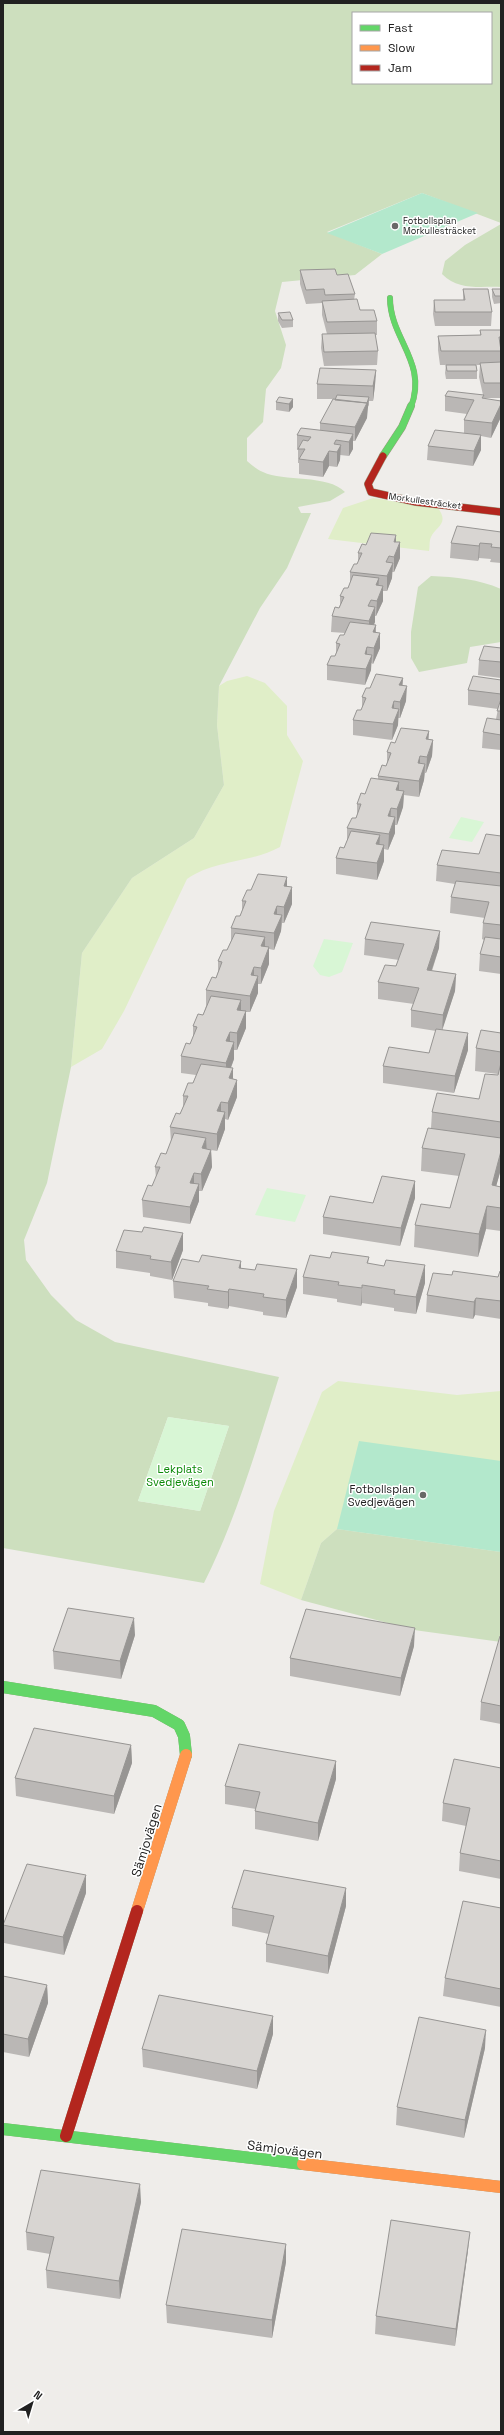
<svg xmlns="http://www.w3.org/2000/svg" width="504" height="2435" font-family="'Space Grotesk',sans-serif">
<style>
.grass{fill:#e0eec8}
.forest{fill:#cddfbe;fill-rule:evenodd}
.park{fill:#d8f6d5}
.pitch{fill:#b3e8cc}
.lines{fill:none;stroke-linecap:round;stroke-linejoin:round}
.fast-far2-casing{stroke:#9b9a80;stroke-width:6}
.fast-far1-casing{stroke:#9b9a80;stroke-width:8}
.fast-casing{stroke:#9b9a80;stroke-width:12}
.slow-casing{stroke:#9b9a80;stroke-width:12}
.jam-far1-casing{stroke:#9b9a80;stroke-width:8}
.jam-casing{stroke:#9b9a80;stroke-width:12}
.fast-far2{stroke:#63d668;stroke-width:5.5}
.fast-far1{stroke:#63d668;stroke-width:7}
.fast{stroke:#63d668;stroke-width:12}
.slow{stroke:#ff974d;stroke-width:12}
.jam-far1{stroke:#b3261e;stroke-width:7}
.jam{stroke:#b3261e;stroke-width:12}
.wall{fill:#bab7b5}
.shaded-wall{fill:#979593}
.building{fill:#d8d5d2;stroke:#979593}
.poi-dot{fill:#696867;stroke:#fff;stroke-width:1.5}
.labels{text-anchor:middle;stroke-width:3;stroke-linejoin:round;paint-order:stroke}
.far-poi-label{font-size:9px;fill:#212121;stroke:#fff;text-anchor:start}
.far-street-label{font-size:9px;fill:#212121;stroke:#fff}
.park-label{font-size:11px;fill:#0a8906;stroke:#fff}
.poi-label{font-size:11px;fill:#212121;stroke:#fff;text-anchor:end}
.near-street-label{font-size:13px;fill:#212121;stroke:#fff}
</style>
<rect width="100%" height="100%" fill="#efedea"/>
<path class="grass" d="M373,498l65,10c12,16 -3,19 -7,29 -2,4 -1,10 -2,14l-101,-12 15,-31z
M247,676l18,7 22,23v29l16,26 -23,86c-29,16 -66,13 -93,32l-63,132 -22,38 -31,18 11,-114 50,-75 62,-40 30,-53 -7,-60 2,-39 8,-5z
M338,1381l119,14 44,-4v161l-164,-23 -16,14 -20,57 -41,-16 14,-73 48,-119z"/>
<path class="forest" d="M3,3h498v220l-79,-30 -95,39 55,22 -27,21 -73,7 -7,29 11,34 -5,23 -15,21 -3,33 -16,16v23c5,4 10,9 16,11 20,10 65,2 82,20l-15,9 -32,6 3,6h10l-24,55 -27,40 -41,78 -2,39 7,60 -30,53 -62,40 -50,75 -11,114 -24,116 -23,57 2,20 25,35 25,25 39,22 164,35c-22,70 -42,140 -75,206l-201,-35zM353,13h138v70h-138zM168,1417l61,9 -29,85 -62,-10z
M501,224v63c-22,-1 -42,4 -59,-13l3,-13 20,-16z
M431,576c25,1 47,3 70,13v53l-31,5 -3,16 -48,9 -8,-14v-26l7,-45z
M337,1529l164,23v90l-87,-12 -113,-30 20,-57z"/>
<path class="park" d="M461,817l23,5 -12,20 -23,-4z
M324,939l29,4 -11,29 -13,5 -9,-2 -7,-9z
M267,1188l39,7 -11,27 -40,-7z
M168,1417l61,9 -29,85 -62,-10z"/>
<path class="pitch" d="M422,193l56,20 -96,41 -55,-21z
M359,1441l142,20v91l-164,-23z"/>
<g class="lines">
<g class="fast-far2-casing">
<path id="fast-far2" d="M390,298c0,41 38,64 21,109"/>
</g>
<g class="fast-far1-casing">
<path id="fast-far1" d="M383,456l19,-29 9,-21"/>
</g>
<g class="fast-casing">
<path id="fast" d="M3,1687l151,24 25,14 5,11 2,19
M3,2129l300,35"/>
</g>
<g class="slow-casing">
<path id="slow" d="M137,1911l49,-156
M303,2164l198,23"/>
</g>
<g class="jam-far1-casing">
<path id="jam-far1" d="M383,456l-15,28 3,8 45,10 85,10"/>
</g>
<g class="jam-casing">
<path id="jam" d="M66,2136l71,-225"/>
</g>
<use href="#fast-far2" class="fast-far2"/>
<use href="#fast-far1" class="fast-far1"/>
<use href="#fast" class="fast"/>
<use href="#slow" class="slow"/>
<use href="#jam-far1" class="jam-far1"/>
<use href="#jam" class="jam"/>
</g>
<path class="wall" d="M300,270l37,5 18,19 -1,6 6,10 17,11v14h-2l3,16 -1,14 -53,1 -3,-18 1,-14h5l-5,-19v-12l-16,1 -6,-20z
M463,289l29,23 -1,14h-56l-2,-12 1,-14h29z
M492,289h9v14l-7,1 -2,-7z
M278,313l15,7v7l-11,1 -4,-7z
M480,330h21v68h-17v-1v2l17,2v16l-10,21 -10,-2v14l-8,16 -46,-6 1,-14 36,-13v-13l3,-6 -22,-3v-15l38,-1 -4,-18 1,-12h-4l1,6v8h-31l-1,-6 1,-8h-6l-2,-15v-14l42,-1z
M376,370l-1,15 -2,16h-4v4l-2,3v10l-12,23h-2v8l-4,7 -9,-1v5l-3,7 -8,-1 -6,11 -24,-3v-11h-1v-13h-1v-15l23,-5v-7l15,-24h-18v-15z
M293,399v8l-4,5 -13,-2v-8z
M501,532v31l-11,-1 1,-3 -12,-1 -1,3 -28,-3 1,-15z
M396,542h4v16l-6,14h-2v6l-5,13h-4v10l-7,15h-1v6l-1,2 6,24 -7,16 -2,-1v7l-6,15 -38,-5v-15l8,-9 1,-3v-10l8,-8 1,-2 -14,-1 1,-16 7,-8 1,-3v-9l8,-8 2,-4v-12l7,-8 1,-2v-9l8,-8z
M501,648v30l-23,-3 1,-15z
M403,678l-1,7 4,16 -6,17h-2v7l-6,15 -39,-5v-15l8,-10 1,-2v-11l8,-9z
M501,680v70l-19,-2 1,-16 13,-13 2,-10 -30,-4v-15z
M429,731l-1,8 5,1 -1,16 -6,17h-1l-1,7 -5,17 -15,-2 -1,12 -6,18h-2v8l-7,17 -4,-1v12l-7,19 -41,-6v-16l8,-10 3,-7v-13l9,-10 1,-3v-11l21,-25v-3l8,-10 1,-3v-11l8,-9z
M501,836v138l-22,-3 1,-17 4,-14 -2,-1 1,-16 2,-5 -35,-5 1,-16 4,-13 -19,-3 1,-16 42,-11z
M287,877v10l5,17 -8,19h-2l-1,8 -7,19 -5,-1v15l-8,20h-3v9l-8,19h-4v16l-9,22h-3v9l-3,9 6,29 -9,23 -3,-1v10l-8,22 -6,-1 1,17 -10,24h-3v10l-9,23 -47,-7 -1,-17 10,-14 4,-8 -1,-11 11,-13 5,-12 -1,-15 10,-13 3,-7v-11l10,-13 3,-8 -15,-2v-17l9,-12 3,-7v-11l10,-11 3,-9v-16l10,-12 2,-6v-11l9,-11 4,-9v-13l9,-12 2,-5v-10l9,-11z
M365,939l74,9 -7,23 24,3 -1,17 -13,38 26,21 -14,43 -71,-10v-17l46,-13 7,-22 -25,-4v-17l3,-6 -36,-5v-17l18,-16 3,-6 -35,-5z
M501,1033v136l-5,17 5,1v44l-15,-2 -8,28 -64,-10 1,-22 35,-17 9,-32 -38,-5 1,-23 9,-20 1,-16 47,-13 19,-24v-1l-23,-3 1,-23z
M415,1181v17l-15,48 -77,-12v-17l50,-14z
M142,1232l41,1v17l-11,30 -22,-4v-3l-34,-5v-17z
M369,1257l-1,7 16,2 41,17 -9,31 -22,-3v-3l-32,-5 -1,3 -24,-4v-3l-34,-5v-17l27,-19z
M241,1268l56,19 -11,31 -23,-3v-3l-34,-6 -1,3 -20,-3v-3l-34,-5 -1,-17z
M501,1272v47l-26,-4 -2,4 -47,-7 1,-17 25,-20 46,2z
M135,1635l-14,44 -67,-10 -1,-18z
M501,1636v88l-21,-4 1,-18z
M414,1646l-14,50 -110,-20v-18z
M131,1745l1,18 -18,51 -98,-18 -1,-18z
M501,1768v111l-42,-8 1,-18 6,-27 -24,-5 1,-18z
M336,1779l-18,62 -63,-12v-18l1,-2 -31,-5v-18z
M86,1893l-22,62 -60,-12 -1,-18z
M346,1906l-18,68 -62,-12v-18l3,-10 -37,-8v-18z
M501,1908v99l-58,-11 2,-18z
M3,1976l44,9 1,18 -19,54 -26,-5z
M273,2034l-16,55 -114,-22 -1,-18z
M485,2048l-21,90 -68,-13 1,-18z
M141,2202l-21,97 -73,-11 -1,-18 4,-16 -23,-4 -1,-18z
M286,2244v18l-14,76 -105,-15 -1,-18z
M468,2250l-13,96 -80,-12 1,-18z"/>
<path class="shaded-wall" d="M376,370l-1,15 -2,16v-15z
M369,397l-2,21 -12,23v-14l12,-24z
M293,399v8l-4,5v-8z
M501,404v13l-10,21 1,-15z
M353,434v15l-4,7v-14z
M481,435v15l-8,16 1,-15z
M341,445l-1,15 -3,7v-15z
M329,451v15l-6,11v-15z
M396,535v15l-2,-8z
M400,542v16l-6,14v-15z
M480,543l-1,15 -1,3 1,-15z
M393,563l-1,15 -5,13v-15z
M379,578l-1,15 -2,-8z
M383,586v15l-7,15 1,-15z
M375,607v15l-6,14v-15z
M376,625l-1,15 -2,-8z
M380,633v15l-7,16 1,-16z
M367,647v16l-2,-9z
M372,655l-1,15 -6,15 1,-16z
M403,678l-1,15 -3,-8z
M407,686l-1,15 -6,17v-16z
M394,701v16l-2,-9z
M399,709l-1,16 -6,15 1,-16z
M429,731l-1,16 -2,-8z
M433,740l-1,16 -6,17 1,-16z
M420,756v16l-2,-9z
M425,764l-1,16 -5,17v-16z
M399,782v16l-3,-8z
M404,791l-1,16 -6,18v-16z
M391,808l-1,16 -2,-8z
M395,817v16l-7,17 1,-16z
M380,835l-1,16 -3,-7z
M384,845v16l-7,19v-17z
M287,877v17l-3,-8z
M292,887v17l-8,19v-16z
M277,906v16l-3,-8z
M282,915l-1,16 -7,19v-17z
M440,931l-1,17 -13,39 1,-17z
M265,937v16l-4,-7z
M269,947v17l-8,20v-16z
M254,967v16l-3,-8z
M456,974l-1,17 -13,40 1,-16z
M258,976v17l-8,19v-16z
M241,1000v17l-4,-7z
M246,1011v17l-9,22v-17z
M230,1032v17l-4,-8z
M468,1033v17l-14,43 1,-17z
M234,1042v17l-8,21v-17z
M233,1068v17l-4,-7z
M237,1080v17l-9,23v-17z
M221,1102v17l-4,-8z
M225,1112v17l-8,22v-17z
M206,1138l1,17 -5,-7z
M211,1150l1,17 -10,24 -1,-17z
M501,1151v18l-11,39 2,-23z
M194,1173v17l-4,-7z
M415,1181v17l-15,48 1,-18z
M199,1184v17l-9,23v-17z
M487,1206l-1,23 -8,28 1,-23z
M183,1233v17l-11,30 -1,-18z
M241,1261v17l-2,-10z
M425,1265v18l-9,31v-17z
M297,1269v18l-11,31v-18z
M362,1285v18l-1,3 1,-18z
M229,1289v17l-1,3v-17z
M476,1298l-1,17 -2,4 1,-17z
M134,1618l1,17 -14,44 -1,-18z
M415,1628l-1,18 -14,50 1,-18z
M131,1745l1,18 -18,51v-18z
M336,1761v18l-18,62v-18z
M86,1875v18l-22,62 -1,-18z
M346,1888v18l-18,68v-18z
M47,1985l1,18 -19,54 -1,-18z
M273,2016v18l-16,55v-18z
M486,2030l-1,18 -21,90 1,-18z
M140,2184l1,18 -21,97 -1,-18z
M470,2232l-2,18 -13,96 1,-17z
M286,2244v18l-14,76v-18z"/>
<path class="building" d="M335,269l2,6 11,-1 7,20 -30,1 -1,-6 -18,1 -6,-20z
M463,289h25l4,23h-57l-1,-12h31z
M492,289h9v7h-6z
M357,299l3,11h14l3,11 -50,1 -5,-21z
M290,312l3,8h-11l-4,-7z
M480,330h21v7h-2l2,14h-60l-3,-15 43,-1z
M375,333l3,18 -54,1 -2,-18z
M501,362v21h-17l-4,-20z
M446,365h30l1,6h-30z
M320,368l56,2 -3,16 -56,-2z
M448,391l36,4 -2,3 19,3v3l-9,19 -28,-3 10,-20 -29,-4z
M337,395l32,2 -2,6 -32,-3z
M279,397l14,2 -4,5 -13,-2z
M333,399l34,4 -12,24 -35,-4z
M301,428l52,6 -4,8 -13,-2 -2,4 7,1 -4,7 -8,-1 -6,11 -24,-3 6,-10h-7l5,-9 5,1 3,-4 -14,-2z
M435,430l46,5 -7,16 -46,-5z
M457,526l44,6v16l-10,-1 1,-3 -12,-1 -1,3 -28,-3z
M371,533l25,2 -2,7h6l-6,15 -5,-1 -3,6 7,1 -6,13 -37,-4 4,-8h3l5,-11h-4l4,-9 4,1z
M353,575l26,3 -3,7 7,1 -6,15 -6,-1 -3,6 7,1 -6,14 -37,-5 3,-9 4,1 5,-11 -4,-1 4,-8h4z
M350,622l26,3 -3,7 7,1 -6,15 -7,-1 -2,7 7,1 -6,14 -39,-4 4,-9h4l5,-12 -4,-1 4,-8h4z
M484,646l17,2v14l-22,-2z
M376,674l27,4 -4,7 8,1 -7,16 -6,-1 -2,7 7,1 -6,15 -40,-4 4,-10h4l5,-12 -4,-1 4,-9h4z
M473,676l28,4v14l-33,-4z
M501,699v12h-4z
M487,718l14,2v15l-18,-3z
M401,728l28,3 -3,8 7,1 -6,17 -7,-1 -2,7 7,1 -6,17 -41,-5 4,-11 4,1 5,-13 -4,-1 4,-10 4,1z
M371,778l28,4 -3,8 8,1 -7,18 -6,-1 -3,8 7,1 -6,17 -42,-6 5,-10h4l5,-14h-4l4,-11 4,1z
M351,831l29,4 -4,9 8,1 -7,18 -41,-5 4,-11 4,1z
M486,834l15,2v37l-64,-8 5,-15 37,4z
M258,874l29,3 -3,9 8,1 -8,20 -7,-1 -3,8 8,1 -8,18 -43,-5 5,-12h4l6,-15h-4l5,-11h4z
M456,881l45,5v39l-18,-2 6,-21 -38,-5z
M371,922l69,9 -13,39 29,4 -13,41 -32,-5 8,-22 -41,-6 7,-17 11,1 8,-22 -39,-5z
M235,933l30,4 -4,9 8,1 -8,21 -7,-1 -3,8 7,1 -8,20 -44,-6 6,-13 4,1 6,-16 -4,-1 5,-11h4z
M485,937l16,2v18l-21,-3z
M211,996l30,4 -4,10 9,1 -9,22 -7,-1 -4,9 8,1 -8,21 -45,-7 5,-13 4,1 7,-17 -4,-1 5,-12 5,1z
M436,1029l32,4 -13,43 -72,-10 6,-19 40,6z
M481,1030l20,3v19l-25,-4z
M501,1063v59l-69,-10 5,-19 42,6 6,-25 13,1z
M201,1064l32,4 -4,10 8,2 -9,23 -7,-1 -4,9 8,1 -8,22 -47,-7 6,-14 4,1 8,-18h-5l5,-13h5z
M428,1128l73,10v13l-9,34 9,2v21l-14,-2 -8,28 -64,-9 6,-21 29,4 15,-54 -43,-6z
M174,1133l32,5 -4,10 9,2 -10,24 -7,-1 -4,10 9,1 -9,23 -48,-7 6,-15 4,1 8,-19h-5l6,-14 5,1z
M382,1176l33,5 -14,47 -78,-11 7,-21 43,7z
M144,1227l39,6 -12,29 -21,-3 1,-3 -35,-5 8,-21 18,2z
M332,1252l37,5 -2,6 17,3 2,-6 39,5 -9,32 -22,-3 1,-4 -33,-5v3l-24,-3 1,-3 -36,-5 7,-22 20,3z
M202,1255l39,6 -2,7 16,2 2,-6 40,5 -11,31 -23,-3 1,-3 -35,-5 -1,3 -21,-3 2,-3 -36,-5 9,-22 17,3z
M453,1271l45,6 2,-6 1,1v29l-25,-3 -2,4 -47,-7 6,-22 19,2z
M68,1608l66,10 -14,43 -67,-10z
M306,1609l109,19 -14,50 -111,-20z
M500,1636h1v70l-20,-4z
M34,1728l97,17 -17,51 -99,-18z
M239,1744l97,17 -18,62 -63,-12 5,-19 -35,-6z
M454,1759l47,9v93l-41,-8 10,-45 -27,-5z
M27,1864l59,11 -23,62 -60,-12z
M244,1870l102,18 -18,68 -62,-12 8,-28 -42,-8z
M463,1901l38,7v81l-56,-11z
M3,1976l44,9 -19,54 -25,-5z
M159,1995l114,21 -16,55 -115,-22z
M419,2017l67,13 -21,90 -68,-13z
M41,2170l99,14 -21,97 -73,-11 8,-33 -28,-5z
M391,2220l79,12 -14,97 -80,-13z
M182,2229l104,15 -14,76 -106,-15z"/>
<g class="poi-dot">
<circle cx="395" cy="226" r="4"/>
<circle cx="423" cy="1495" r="4"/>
</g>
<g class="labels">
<g class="far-poi-label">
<text x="403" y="224">Fotbollsplan<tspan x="403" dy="10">Morkullesträcket</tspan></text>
</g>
<g class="far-street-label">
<text transform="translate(425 501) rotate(8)" y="3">Morkullesträcket</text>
</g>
<g class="park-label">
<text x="180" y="1473">Lekplats<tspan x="180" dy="13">Svedjevägen</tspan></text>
</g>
<g class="poi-label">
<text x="415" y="1493">Fotbollsplan<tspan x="415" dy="13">Svedjevägen</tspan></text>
</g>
<g class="near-street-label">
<text transform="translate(146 1840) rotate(-73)" y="5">Sämjovägen</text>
<text transform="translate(285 2149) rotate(7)" y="5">Sämjovägen</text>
</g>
</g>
<rect width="504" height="2435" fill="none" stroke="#212121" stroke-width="8"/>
<rect x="352" y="12" width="140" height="72" fill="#ffffff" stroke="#a6a6a6"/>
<rect x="360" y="25" width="20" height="6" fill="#63d668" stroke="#a6a6a6"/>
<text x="388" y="32" font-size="12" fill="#212121">Fast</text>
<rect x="360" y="45" width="20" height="6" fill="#ff974d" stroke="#a6a6a6"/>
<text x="388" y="52" font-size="12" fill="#212121">Slow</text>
<rect x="360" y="65" width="20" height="6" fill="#b3261e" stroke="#a6a6a6"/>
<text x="388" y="72" font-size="12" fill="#212121">Jam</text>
<g transform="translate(32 2403) rotate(38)" stroke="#ffffff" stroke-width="3" paint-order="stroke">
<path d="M0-3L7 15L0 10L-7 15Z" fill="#212121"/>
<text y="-6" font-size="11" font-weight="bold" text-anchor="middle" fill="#212121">N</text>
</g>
</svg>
